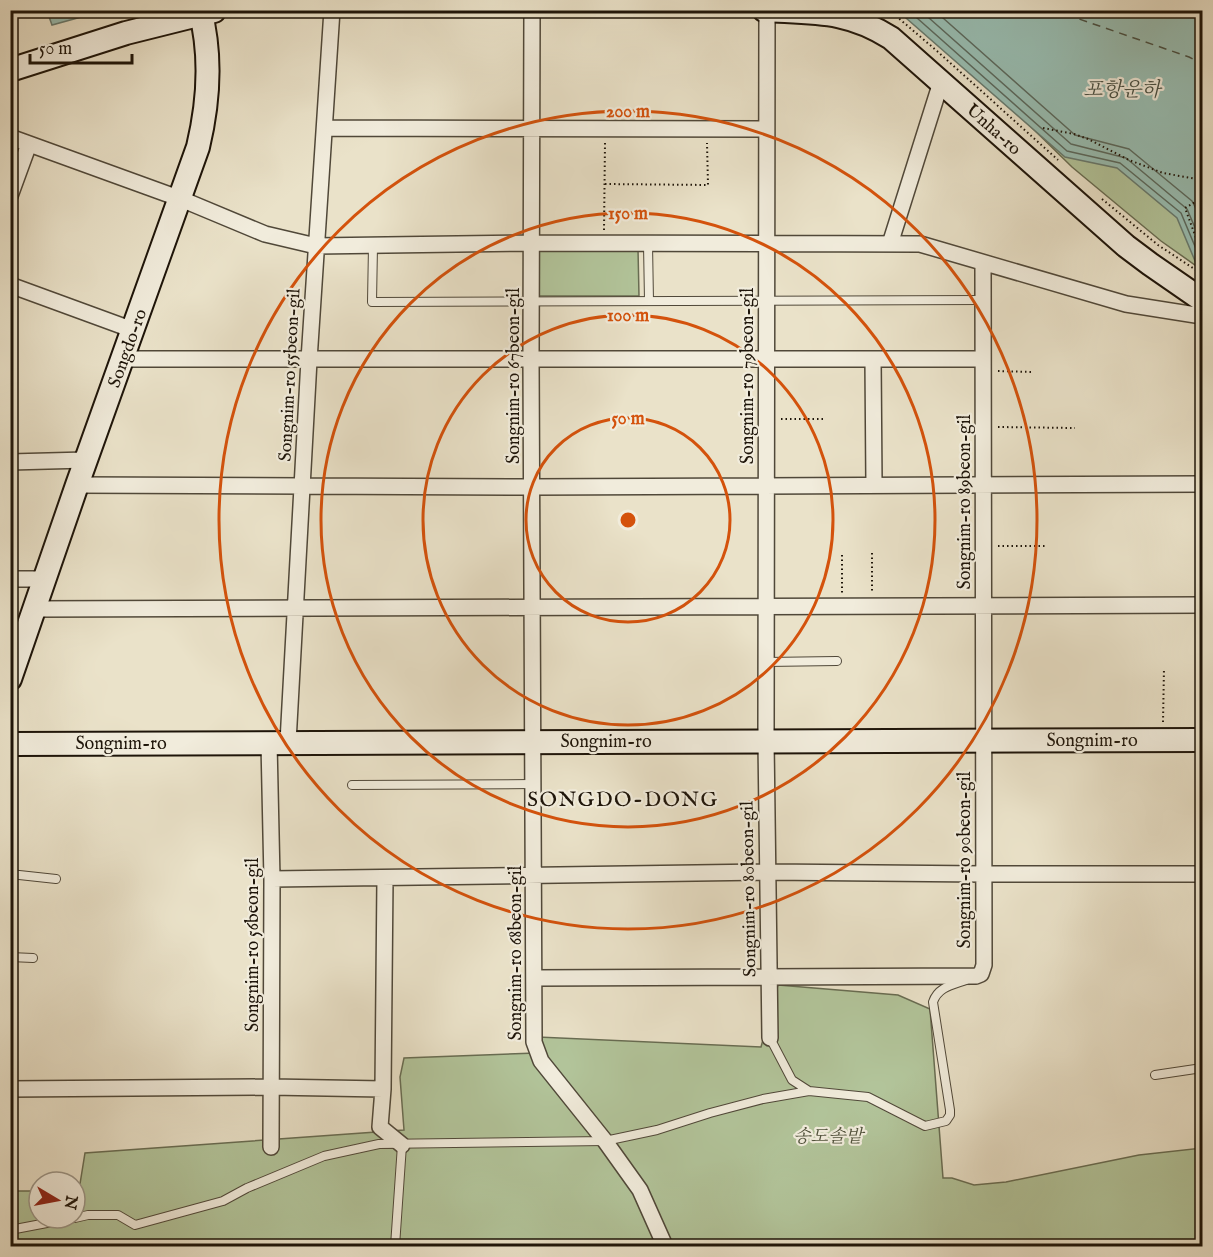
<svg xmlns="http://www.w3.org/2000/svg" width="1213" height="1257" font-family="'IM FELL English','Noto Serif KR',serif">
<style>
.green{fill:#b2c49a;stroke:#686c52;stroke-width:1.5}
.water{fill:#98beb3;stroke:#677a6f;stroke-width:1.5}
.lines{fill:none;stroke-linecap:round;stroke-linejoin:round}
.shore{stroke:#5a695e;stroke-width:1.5}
.ferry{stroke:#485044;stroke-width:1.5;stroke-dasharray:8 6;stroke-linecap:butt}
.lane-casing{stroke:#504839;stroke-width:10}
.street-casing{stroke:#504839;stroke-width:18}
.secondary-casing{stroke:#1d1409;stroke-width:26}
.path{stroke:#1d1409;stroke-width:2;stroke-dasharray:1.5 3;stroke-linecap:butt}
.lane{stroke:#f1ecdc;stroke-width:8}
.street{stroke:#f1ecdc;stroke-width:15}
.secondary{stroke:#f1ecdc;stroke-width:22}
.ring{fill:none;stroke:#d4520c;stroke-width:3}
.labels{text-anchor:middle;stroke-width:4.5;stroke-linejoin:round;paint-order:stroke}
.street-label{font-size:18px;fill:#1d1409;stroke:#f1ecdc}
.park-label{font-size:18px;font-style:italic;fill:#51523c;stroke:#f1ecdc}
.water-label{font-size:20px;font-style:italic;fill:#485044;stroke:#f1ecdc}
.quarter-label{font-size:21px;letter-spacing:1.5px;fill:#1d1409;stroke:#f1ecdc}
.centre{fill:#d4520c;stroke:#f1ecdc;stroke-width:3}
.ring-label{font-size:18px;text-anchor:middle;font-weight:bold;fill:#d4520c;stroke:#f1ecdc;stroke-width:4.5;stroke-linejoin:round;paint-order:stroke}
</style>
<rect width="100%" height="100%" fill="#eae2c9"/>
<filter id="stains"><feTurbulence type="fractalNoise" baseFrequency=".00333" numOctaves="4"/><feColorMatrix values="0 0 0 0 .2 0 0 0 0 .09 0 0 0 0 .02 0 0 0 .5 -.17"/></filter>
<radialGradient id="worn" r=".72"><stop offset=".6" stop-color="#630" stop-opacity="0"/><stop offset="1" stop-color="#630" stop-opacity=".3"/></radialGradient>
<path class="green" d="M1025,121l30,3 115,46 32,100 -41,-29 -89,-74z
M538,248l100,1 1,47h-102z
M778,985l120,10 32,14 13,169h9l22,7 32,-3 133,-27 63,-7v98h-1191l-1,-55h29v27h36v-28h4l6,-37 319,-23 -4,-53 4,-19 132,-5 2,-16 223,10z"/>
<path class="water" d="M47,11v-1l56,1 -51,14z
M898,11h304v259l-4,-2 -21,-50 -60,-50 -52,-11z"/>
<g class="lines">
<path class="shore" d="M908,10l159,141 53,12 61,50 21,50
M920,10l151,134 55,14 61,51 15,35
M934,10l141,125 54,14 63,52 10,19"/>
<path class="ferry" d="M1053,10l136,47 13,7"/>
<g class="lane-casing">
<path id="lane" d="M648,244l1,57
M373,246l-1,56 611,-2
M766,662l71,-1
M352,785l182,-1
M10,874l46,5
M10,957l23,1
M770,1038l22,42 17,11
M1155,1075l47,-7
M75,1218l13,-3h30l17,10 88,-24 24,-13 77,-32 55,-12 226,-3 52,-11 53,-17 53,-14 46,-8 59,6 57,29 21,-5 4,-6v-5l-17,-108c5,-15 19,-17 33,-22
M10,1230l63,-12
M395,1246l7,-101"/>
</g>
<g class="street-casing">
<path id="street" d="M532,10l-1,349 3,683 7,19 64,80 35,49 25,56
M767,11l-1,730 4,297
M325,128l441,1
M10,137l171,62 84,35 51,12 215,-3 389,1 206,60 76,12
M10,196l19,-52
M890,244l51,-162
M10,285l123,45
M123,359h860
M873,359l1,126
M10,462l76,-2
M77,485l456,2 669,-3
M10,579h36
M35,609l1167,-4
M288,742l21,-382 23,-350
M269,743l3,136 -1,268
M385,878l-2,211 -3,38 22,18
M272,879l496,-7 215,2h219
M535,978l441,-2 5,-2 3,-9 -1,-701
M10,1089l261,-2 112,2"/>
</g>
<g class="secondary-casing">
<path id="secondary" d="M764,10c51,3 83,0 127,28l235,208 24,18 52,36
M10,70l116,-37 88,-22
M10,679l67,-194 121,-338c11,-46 14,-91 2,-137
M10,744l1192,-4"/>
</g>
<path class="path" d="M889,10l48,41 121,109
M1043,128l31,6 14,5 41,21 34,13 39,7
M605,184l103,1 -1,-42
M1202,198l-17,10 17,46
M1102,199l56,46 44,29
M604,230l1,-87
M998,371l33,1
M781,419h43
M998,427l77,1
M998,546h47
M872,553v40
M842,555v38
M1163,722l1,-54"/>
<use href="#lane" class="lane"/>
<use href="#street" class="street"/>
<use href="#secondary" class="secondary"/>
</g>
<g class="ring">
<circle cx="628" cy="520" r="102"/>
<circle cx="628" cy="520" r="205"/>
<circle cx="628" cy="520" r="307"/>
<circle cx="628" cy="520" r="409"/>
</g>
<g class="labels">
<g class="street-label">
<text transform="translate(994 129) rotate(42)" y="6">Unha-ro</text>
<text transform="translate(127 348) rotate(-70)" y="6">Songdo-ro</text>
<text transform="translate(289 375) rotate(-87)" y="6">Songnim-ro 55beon-gil</text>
<text transform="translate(513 376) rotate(-90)" y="6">Songnim-ro 67beon-gil</text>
<text transform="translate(747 376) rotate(-90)" y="6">Songnim-ro 79beon-gil</text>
<text transform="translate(964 502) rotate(-90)" y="6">Songnim-ro 89beon-gil</text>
<text x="1092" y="746">Songnim-ro</text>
<text x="606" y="747">Songnim-ro</text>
<text x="121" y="749">Songnim-ro</text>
<text transform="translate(964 860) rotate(-90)" y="6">Songnim-ro 90beon-gil</text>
<text transform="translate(748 889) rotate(-91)" y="6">Songnim-ro 80beon-gil</text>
<text transform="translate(252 945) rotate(-90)" y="6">Songnim-ro 56beon-gil</text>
<text transform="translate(515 953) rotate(-90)" y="6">Songnim-ro 68beon-gil</text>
</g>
<g class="park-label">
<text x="828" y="1142">송도솔밭</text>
</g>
<g class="water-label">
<text x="1122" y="96">포항운하</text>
</g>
<g class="quarter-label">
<text x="623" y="806">SONGDO-DONG</text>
</g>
</g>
<circle cx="628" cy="520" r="9" class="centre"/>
<g class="ring-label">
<text x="628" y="117">200 m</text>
<text x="628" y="219">150 m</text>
<text x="628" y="321">100 m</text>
<text x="628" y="424">50 m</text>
</g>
<rect width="1213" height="1257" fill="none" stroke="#eae2c9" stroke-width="36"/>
<rect x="12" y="12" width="1189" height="1233" fill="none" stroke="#1d1409" stroke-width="3"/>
<rect x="18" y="18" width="1177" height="1221" fill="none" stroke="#1d1409" stroke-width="1.5"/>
<g transform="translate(57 1200) rotate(100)"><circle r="28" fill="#f1ecdc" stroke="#9c9688" stroke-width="1.5"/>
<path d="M0-4.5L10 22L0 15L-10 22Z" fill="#8f2418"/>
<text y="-9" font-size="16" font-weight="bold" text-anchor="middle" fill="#1d1409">N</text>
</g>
<path d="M30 54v9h102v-9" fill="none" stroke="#1d1409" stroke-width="3"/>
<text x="39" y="54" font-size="18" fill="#1d1409" stroke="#f1ecdc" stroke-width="4.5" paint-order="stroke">50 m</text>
<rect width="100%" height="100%" filter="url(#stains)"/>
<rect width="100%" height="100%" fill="url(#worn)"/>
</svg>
